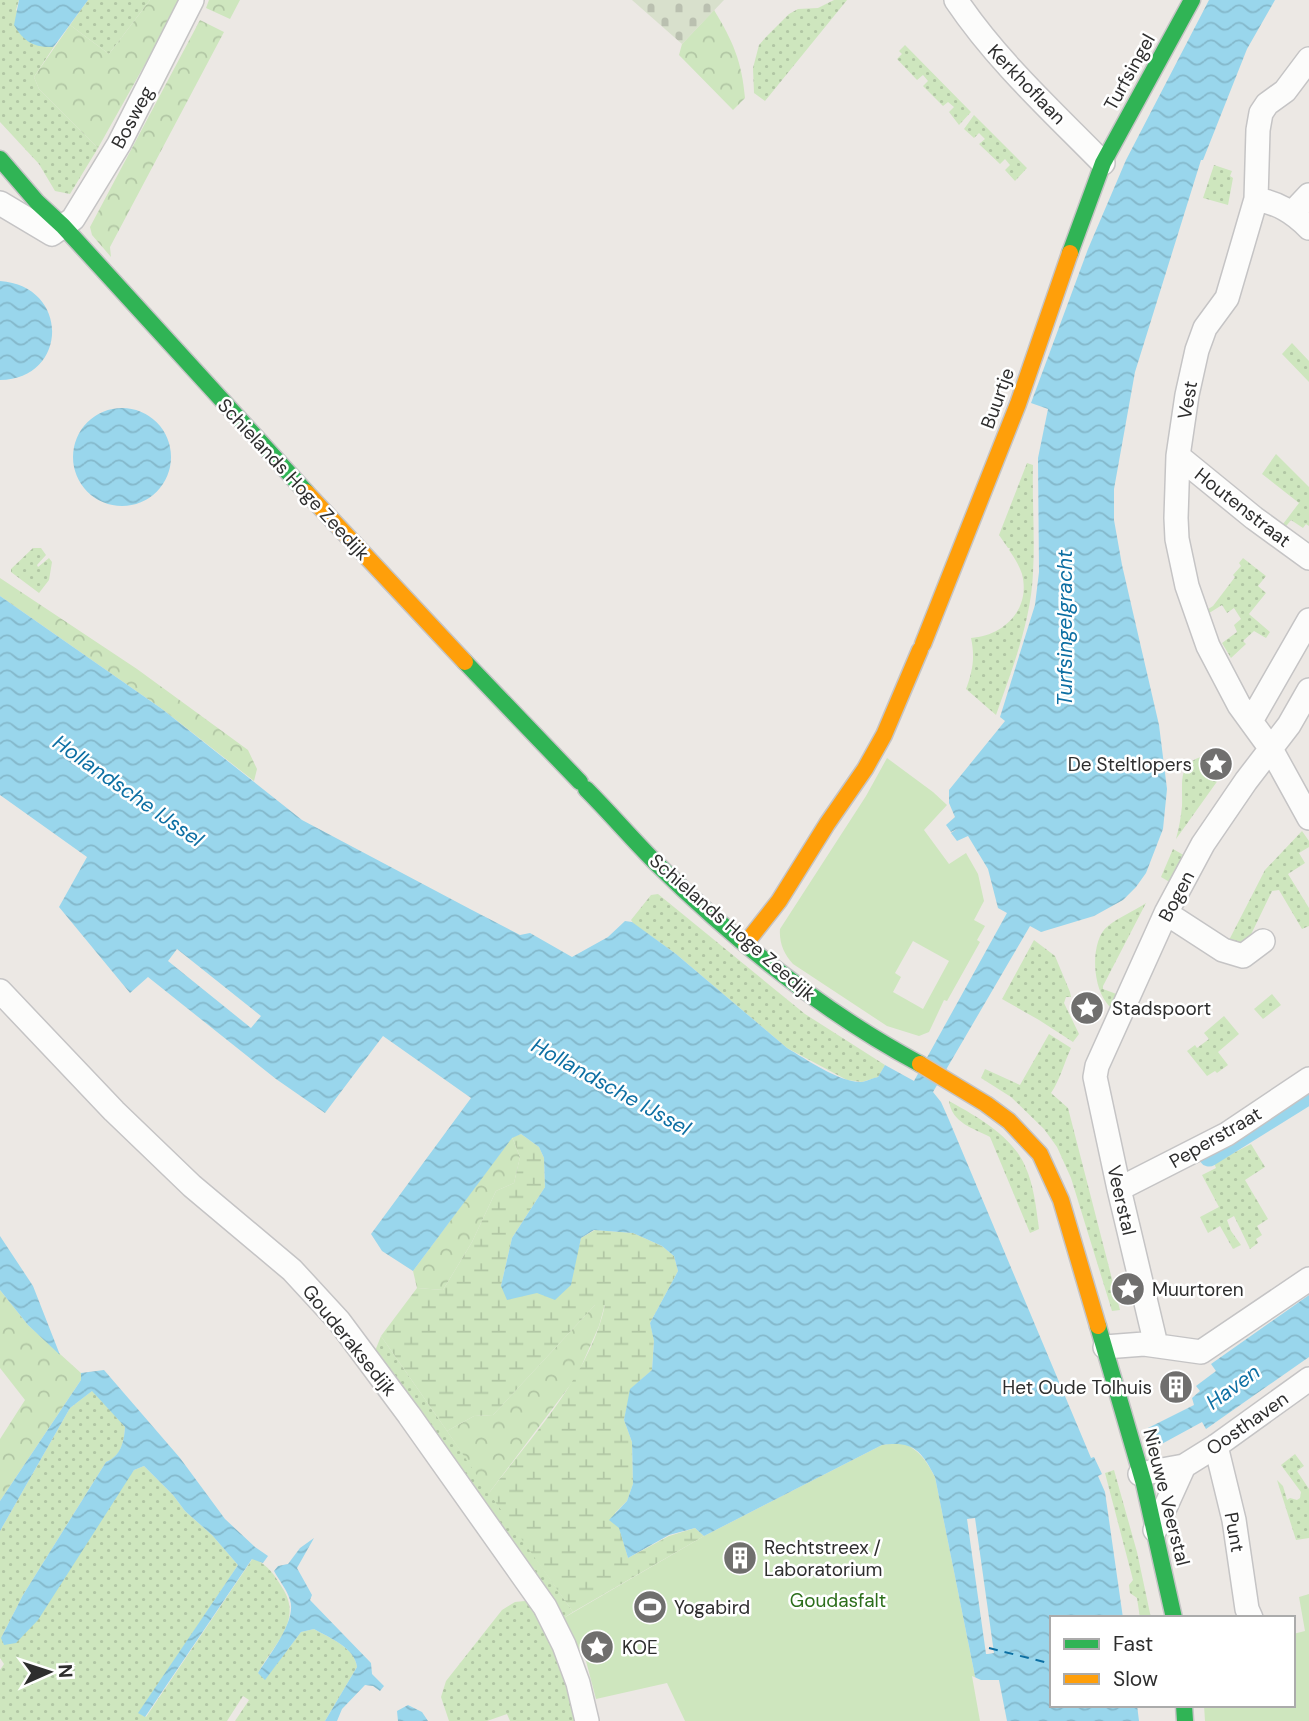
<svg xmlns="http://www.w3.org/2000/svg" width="1309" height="1721" font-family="'DM Sans',sans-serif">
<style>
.grass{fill:url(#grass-dots)}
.forest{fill:url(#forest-crowns)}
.wetland{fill:url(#wetland-marsh)}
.cemetery{fill:url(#cemetery-stones)}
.park{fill:#cee6be;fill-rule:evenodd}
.water{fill:url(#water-waves)}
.pier{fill:#ece8e4}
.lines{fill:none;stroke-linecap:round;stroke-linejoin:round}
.canal{stroke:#99d6ec;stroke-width:21}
.ferry{stroke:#0d6fa3;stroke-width:2;stroke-dasharray:9 7;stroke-linecap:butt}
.street-casing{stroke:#c5c4c5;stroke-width:26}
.fast-casing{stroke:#c5c4c5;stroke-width:19}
.slow-casing{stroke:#c5c4c5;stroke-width:19}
.street{stroke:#fcfcfb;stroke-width:23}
.fast{stroke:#30b455;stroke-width:16}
.slow{stroke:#ff9f0a;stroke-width:16}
.labels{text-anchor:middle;stroke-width:5;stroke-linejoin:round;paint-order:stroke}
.street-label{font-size:19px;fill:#2e2e2e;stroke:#fff}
.poi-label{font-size:19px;fill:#2e2e2e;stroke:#fff;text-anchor:start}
.park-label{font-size:19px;fill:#2c6e1b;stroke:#fff}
.water-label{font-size:21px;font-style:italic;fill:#0d6fa3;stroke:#fff}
</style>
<defs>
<pattern id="grass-dots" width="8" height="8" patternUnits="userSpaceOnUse" patternTransform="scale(1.75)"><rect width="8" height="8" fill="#cee6be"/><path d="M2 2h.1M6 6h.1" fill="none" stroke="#b1c6a4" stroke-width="1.8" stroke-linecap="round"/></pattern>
<pattern id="forest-crowns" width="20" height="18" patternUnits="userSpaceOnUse" patternTransform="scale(1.75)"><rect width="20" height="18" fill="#cee6be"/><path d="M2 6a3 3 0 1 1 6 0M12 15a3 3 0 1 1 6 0" fill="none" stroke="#b1c6a4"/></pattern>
<pattern id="wetland-marsh" width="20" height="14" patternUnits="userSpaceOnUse" patternTransform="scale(1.75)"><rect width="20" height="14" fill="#cee6be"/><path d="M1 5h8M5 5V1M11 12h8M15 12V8" fill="none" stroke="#b1c6a4"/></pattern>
<pattern id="cemetery-stones" width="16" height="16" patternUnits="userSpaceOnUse" patternTransform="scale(1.75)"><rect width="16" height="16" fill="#d8e0cc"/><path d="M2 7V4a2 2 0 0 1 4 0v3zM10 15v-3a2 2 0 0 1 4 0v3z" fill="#bac0b0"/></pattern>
<pattern id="water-waves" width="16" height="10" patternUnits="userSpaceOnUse" patternTransform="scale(1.75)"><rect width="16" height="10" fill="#99d6ec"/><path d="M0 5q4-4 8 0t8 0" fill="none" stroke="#84b8cb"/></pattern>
</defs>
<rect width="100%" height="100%" fill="#ece8e4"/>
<path class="grass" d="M0,0h19l-3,10 37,37 2,-2 -21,32 5,12 59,59 -28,46 -15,-3 -16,-27 -39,-42z
M88,0h62l-41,54 -39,-29z
M834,0h13l-82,101 -11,-8 -1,-25 6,-23 6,-7 24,-24 9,-5 20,-1z
M905,45l66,67 -12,13 -10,-13 5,-5 -6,-5 -5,4 -20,-20 5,-5 -5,-6 -6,5 -20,-21 5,-5 -3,-3z
M974,115l53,53 -12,13 -10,-11 5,-5 -5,-6 -5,5 -21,-20 6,-5 -6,-6 -5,5 -10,-9z
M1214,165l18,6 -2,5 3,2 -5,27 -25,-7z
M1292,343l17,18v21l-27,-28z
M1276,454l33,33v39l-3,-2 -3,4 -12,-8 -8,10 -3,-2 19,-25 -37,-29z
M1027,463l6,2c-1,36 2,72 0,108 -2,49 -21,96 -37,142l-30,-26c7,-19 9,-32 5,-51 33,-2 60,-29 51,-64 -3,-9 -8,-17 -13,-24l1,-2h-2l-9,-13z
M33,548h8l5,7 -9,10 1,2 11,-9 3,4 -3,18 -10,13 -28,-21v-3z
M1243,558l23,18 -8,10 8,7 -17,21 21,18 -4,6 -12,-7 -11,10 3,3 -15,14 -9,-15 15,-11 -3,-7 7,-6 -7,-11 -7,5 -5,-8 -16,10 -1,-4 8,-5 22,-29 -2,-2 8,-9 -2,-3z
M1208,755h8l15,7 -55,77c3,-11 5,-22 6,-33 1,-26 -6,-44 26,-51z
M1302,831l7,10v6l-10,6 6,10 -17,11 21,34v18l-7,3 -23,-39 -7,1 -29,60 -16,-7 38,-74z
M1173,849l14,8 -14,27 -12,-7z
M658,894l147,120 80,51 -7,12 -16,5 -15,-2 -60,-32 -111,-94 -42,-30 -3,-4 20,-25z
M1146,903l-43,83v3l16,6 -4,15c-23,-12 -27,-69 -7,-84 11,-9 26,-15 38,-23z
M1034,940l21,16 15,36 1,5h-5l-2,6 15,31 -6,8 -34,-22 -37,-21z
M1272,994l9,11 -18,14 -9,-10z
M1224,1016l15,18 -21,18 10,13 -11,8 -2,-2 -8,5 -20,-25 8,-6 2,3 12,-9 -5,-6z
M1049,1034l22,14c-7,15 -11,32 -20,45l17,15 52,202 -8,1 -41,-133 -14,-31 -13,-18 -33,-32 -30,-19 4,-9 35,16z
M949,1101c25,14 63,34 76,65 9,19 11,42 14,63l-9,4 -40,-96c-17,-9 -38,-14 -41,-36z
M1251,1144l14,23 -20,13 23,39 -11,7 5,9 -6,4 2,4 -8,6 -16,-33 -7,4 4,11 10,14 -8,4 -13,-23 -12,7 -8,-16 19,-10 -17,-32 14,-7 -2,-5z
M381,1336l192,276 -11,7 -187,-268z
M93,1390l32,37c-1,16 -4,29 -19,35l-83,133 -22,43 133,-168 10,-4 29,29 12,16 27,24 26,30 -99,148 7,4 107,-159c16,8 21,16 30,31 20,32 -10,56 -25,84l7,6 36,-47 13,-3c16,9 41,19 43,38l-32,54h-90l14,-21 -6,-4 -16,25h-227v-51l4,-6 -4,-6v-127l70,-123z
M1295,1454l9,12 -7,5 12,18v49l-13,2 -19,-60 6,6 4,14 3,-2 7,2 3,-2 1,-6 -20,-27z
M1114,1470l23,82 14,66h-11l-3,-20 -7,-5 -1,-8 4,-5 -28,-107z
M525,1601c23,16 45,92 50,120h-65l-3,-7 -20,7h-38l-8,-24 5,-16 56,-71 13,-8z"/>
<path class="forest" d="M150,0h31l-83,148 -59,-59 -5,-12 36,-52 39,29z
M209,0h31l-10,19 -24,-11z
M714,10c19,31 28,52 31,88l-12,12 -54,-55 3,-11z
M200,20l24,12 -114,215 1,10 -19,-22 -2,-8z
M0,578l137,91 111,81 9,19 -3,12 -92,-72 -162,-113z
M512,1137l8,20 -6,26 -18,8 -24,51 -29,48 -26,-2 -4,-17z
M0,1290l28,35 53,48v7l-81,121v-62l25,-39 -25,-32z
M605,1304l-6,22 -22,50 -88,117 -42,-62 27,-15 19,-1 102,-110z"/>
<path class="wetland" d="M521,1134l18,13 5,11 1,29 -33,51 -11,48 74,-25 6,-23 14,-8 38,3 29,13 12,10 4,15 -28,52 4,17 -2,30 -21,19 -7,31 8,22 1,42 -6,17 -12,12 13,45 41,-22 26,-8 9,8 -131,76 -84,-119c43,-57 101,-118 116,-188h-10l-102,110 -19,1 -27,15 -66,-95 36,-48 26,2 29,-48 24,-51 18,-8 6,-26 -8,-20z"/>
<path class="cemetery" d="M632,0h92l-42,44z"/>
<path class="park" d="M887,758l46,34 14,13 -23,25 25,34 17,-11 12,21 6,27 -10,19 11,6 -8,14 3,2 -33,59 -3,-1 -15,32 -10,4 -32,-10 -94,-62c-9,-10 -14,-21 -13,-35l86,-133zM913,941l36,20 -26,48 -30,-17 8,-15 -6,-4z
M902,1442c18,9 24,18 33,35l49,244h-299l-18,-38 -71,16 -10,-38 -24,-42 142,-83 178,-91z
M1309,1594v127h-104l-1,-16h89v-71l12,-3 -6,-34z"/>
<path class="water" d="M19,0h69l-33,45 -2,2c-19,1 -30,-6 -39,-22z
M1209,0h66l-28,49 -44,111h-2l-66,212 -21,117v31l8,45 37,160 8,64 -4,40 -17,44 -10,14 -13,13 -29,16 -53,16 -11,-6 -97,166 8,10 8,18 142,338 3,-1 8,17 -4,2 7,16 18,126h-71v87h85l2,16h-155l-49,-244c-14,-27 -22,-36 -53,-32l-178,91 -9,-8 -26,7 -41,23 -9,-30 -10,-8 18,-19 6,-17 -1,-42 -8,-22 6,-31 22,-19 2,-29 -4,-18 28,-52 -4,-15 -12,-10 -29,-13 -39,-3 -13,8 -10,47 -16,15 -18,-7 -30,7 -6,-14 11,-48 33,-51 -1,-29 -5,-11 -18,-13 -9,4 -99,133 -31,-20 -11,-17 100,-136 -88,-62 -58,77 -49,-34 -128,-102 -18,16 -71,-86 28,-50 -87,-62v-199l162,113 140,111 168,89 50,26 10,-2 42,24 36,-20 17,-16 7,1 44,32 111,94c19,11 53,35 75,34 5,-1 11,-4 16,-5l7,-12 29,16 93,-168 -9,-5 -10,-39 -20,-33 -11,5 -6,-8 6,-4 -6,3 -5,-7 9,-8 -6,-14v-13l56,-69 -5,-4 35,-112 4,-33 -1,-114 10,-49 -17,-6 57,-154 38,-89z
M0,281c71,5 68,99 0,99z
M73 457a49 49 0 1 1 98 0a49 49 0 1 1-98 0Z
M0,1236l33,50 27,69 -32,-30 -28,-35z
M1309,1295v62l-103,72 -4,-7 -44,24 -10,-18 46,-23 -2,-7 8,-7 -4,-5 20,-15 -5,-7z
M104,1370l76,88 45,61 30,28 13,9 -5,7 -11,-4 -107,158 -7,-4 100,-148 -26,-30 -27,-24 -12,-16 -29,-29 -10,4 -96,150 -22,23 -12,2 -3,-7 22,-43 83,-133c15,-6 18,-20 19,-35l-33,-36 -22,17 -70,123v-30l81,-121v-7z
M314,1538l-17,30 15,27 -2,5 61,63 1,11 12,12 -4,5 -7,-5 -8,-1 -23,24 -5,12h-12l32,-54c-2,-19 -27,-29 -43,-38l-13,3 -36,48 -7,-7c11,-18 39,-52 32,-73 -3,-10 -11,-20 -16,-29l4,-5 10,-2 12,-16z
M408,1705l14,7 6,9h-30l-1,-10z"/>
<path class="pier" d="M177,949l84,67 -10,12 -83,-67z
M975,1518l19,135 -6,1h-2l-19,-135z
M972,1676l9,4h18l8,41h-27z"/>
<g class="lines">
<path class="canal" d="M1209,1156l100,-62"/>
<path class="ferry" d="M989,1648l63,16"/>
<g class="street-casing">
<path id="street" d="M956,0c41,61 96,111 147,163
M1309,59l-24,32 -18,13 -6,9 -3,17 -2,69 -29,99 -22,30 -8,22 -10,45 -9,61 -2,62 1,21 10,47 21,60 31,59 32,44 38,69
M1256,199c22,4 37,13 53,29
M0,203l52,31 21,-15 46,-75 73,-144
M1293,212l16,-17
M1178,456l76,62 55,40
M1251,721l58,-101
M1166,913l57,37 20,6 20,-15
M0,991l114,120 78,75 100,84 47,51 70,94 136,192 19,38 14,38 9,38
M1119,1189l108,-55 82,-55
M1156,1345l-37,-156 -24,-112 2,-11 69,-153 37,-69 43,-63 43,-56 20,-35
M1105,1347l39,-3 57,8 108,-73
M1216,1446l18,74 13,89 4,9
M1140,1474l44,-8 32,-20 93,-67
M1155,1530l29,-64"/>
</g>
<g class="fast-casing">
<path id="fast" d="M0,159l37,43 26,24 243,266
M1070,253l33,-90 89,-163
M465,662l115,120
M586,789c24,24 46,50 70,74 79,78 167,149 264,201
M1098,1326l46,158 30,134
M1184,1705l1,16"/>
</g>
<g class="slow-casing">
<path id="slow" d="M306,492l159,170
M923,644l95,-240 52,-151
M746,943l33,-42 48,-77 38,-55 19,-34 36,-85
M920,1064l66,40 23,17 31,33 21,46 37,126"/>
</g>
<use href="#street" class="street"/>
<use href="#fast" class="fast"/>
<use href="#slow" class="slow"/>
</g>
<defs>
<g id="sight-disc" transform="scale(1.75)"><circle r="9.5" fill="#706f6e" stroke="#fff"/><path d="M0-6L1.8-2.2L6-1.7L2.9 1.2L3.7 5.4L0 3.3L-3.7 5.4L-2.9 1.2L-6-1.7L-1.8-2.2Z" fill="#fff"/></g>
<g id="building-disc" transform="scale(1.75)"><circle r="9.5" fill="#706f6e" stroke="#fff"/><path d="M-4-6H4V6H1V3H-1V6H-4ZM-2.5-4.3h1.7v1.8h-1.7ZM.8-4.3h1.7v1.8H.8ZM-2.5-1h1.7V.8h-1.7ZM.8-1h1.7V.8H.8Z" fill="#fff"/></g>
<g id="stadium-disc" transform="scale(1.75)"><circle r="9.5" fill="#706f6e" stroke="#fff"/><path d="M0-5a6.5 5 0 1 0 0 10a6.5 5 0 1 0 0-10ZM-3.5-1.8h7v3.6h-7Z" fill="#fff"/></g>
</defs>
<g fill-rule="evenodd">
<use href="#sight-disc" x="1216" y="764"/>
<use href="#sight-disc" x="1087" y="1008"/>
<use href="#sight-disc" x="1128" y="1289"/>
<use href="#building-disc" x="1176" y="1387"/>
<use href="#building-disc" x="740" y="1558"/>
<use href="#stadium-disc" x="650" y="1607"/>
<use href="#sight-disc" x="597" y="1647"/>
</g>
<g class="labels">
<g class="street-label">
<text transform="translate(1129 72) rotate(-61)" y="7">Turfsingel</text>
<text transform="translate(1027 84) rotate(46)" y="7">Kerkhoflaan</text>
<text transform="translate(132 117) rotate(-62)" y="7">Bosweg</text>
<text transform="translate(997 398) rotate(-70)" y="7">Buurtje</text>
<text transform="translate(1187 400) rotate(-80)" y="7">Vest</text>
<text transform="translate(294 479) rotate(47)" y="7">Schielands Hoge Zeedijk</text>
<text transform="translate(1243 507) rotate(38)" y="7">Houtenstraat</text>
<text transform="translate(1176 896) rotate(-62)" y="7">Bogen</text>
<text transform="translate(733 927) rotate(41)" y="7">Schielands Hoge Zeedijk</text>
<text transform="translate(1215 1137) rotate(-30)" y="7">Peperstraat</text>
<text transform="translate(1122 1200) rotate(77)" y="7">Veerstal</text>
<text transform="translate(350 1340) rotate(51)" y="7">Gouderaksedijk</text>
<text transform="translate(1247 1423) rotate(-35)" y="7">Oosthaven</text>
<text transform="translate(1167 1497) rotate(76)" y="7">Nieuwe Veerstal</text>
<text transform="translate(1235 1532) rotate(80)" y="7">Punt</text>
</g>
<g class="poi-label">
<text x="1192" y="771" text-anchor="end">De Steltlopers</text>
<text x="1112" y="1015">Stadspoort</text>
<text x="1152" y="1296">Muurtoren</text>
<text x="1152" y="1394" text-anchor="end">Het Oude Tolhuis</text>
<text x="764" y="1554">Rechtstreex /<tspan x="764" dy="22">Laboratorium</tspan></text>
<text x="674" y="1614">Yogabird</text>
<text x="622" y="1654">KOE</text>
</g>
<g class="park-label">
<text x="838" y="1607">Goudasfalt</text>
</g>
<g class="water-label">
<text transform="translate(1065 628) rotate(-90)" y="7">Turfsingelgracht</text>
<text transform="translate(128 791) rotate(35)" y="7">Hollandsche IJssel</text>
<text transform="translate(611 1087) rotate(29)" y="7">Hollandsche IJssel</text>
<text transform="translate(1233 1387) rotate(-36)" y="7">Haven</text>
</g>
</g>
<rect x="1050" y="1616" width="245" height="91" fill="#ffffff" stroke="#ababab" stroke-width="2"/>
<rect x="1064" y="1639" width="35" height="10" fill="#30b455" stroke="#ababab" stroke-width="2"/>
<text x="1113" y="1651" font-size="21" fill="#2e2e2e">Fast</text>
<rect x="1064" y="1674" width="35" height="10" fill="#ff9f0a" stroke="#ababab" stroke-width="2"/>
<text x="1113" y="1686" font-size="21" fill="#2e2e2e">Slow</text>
<g transform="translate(49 1672) rotate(87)" stroke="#ffffff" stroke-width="5" paint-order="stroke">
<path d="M0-5L12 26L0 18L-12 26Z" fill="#2e2e2e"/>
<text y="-10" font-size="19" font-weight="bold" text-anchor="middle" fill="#2e2e2e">N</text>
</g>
</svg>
